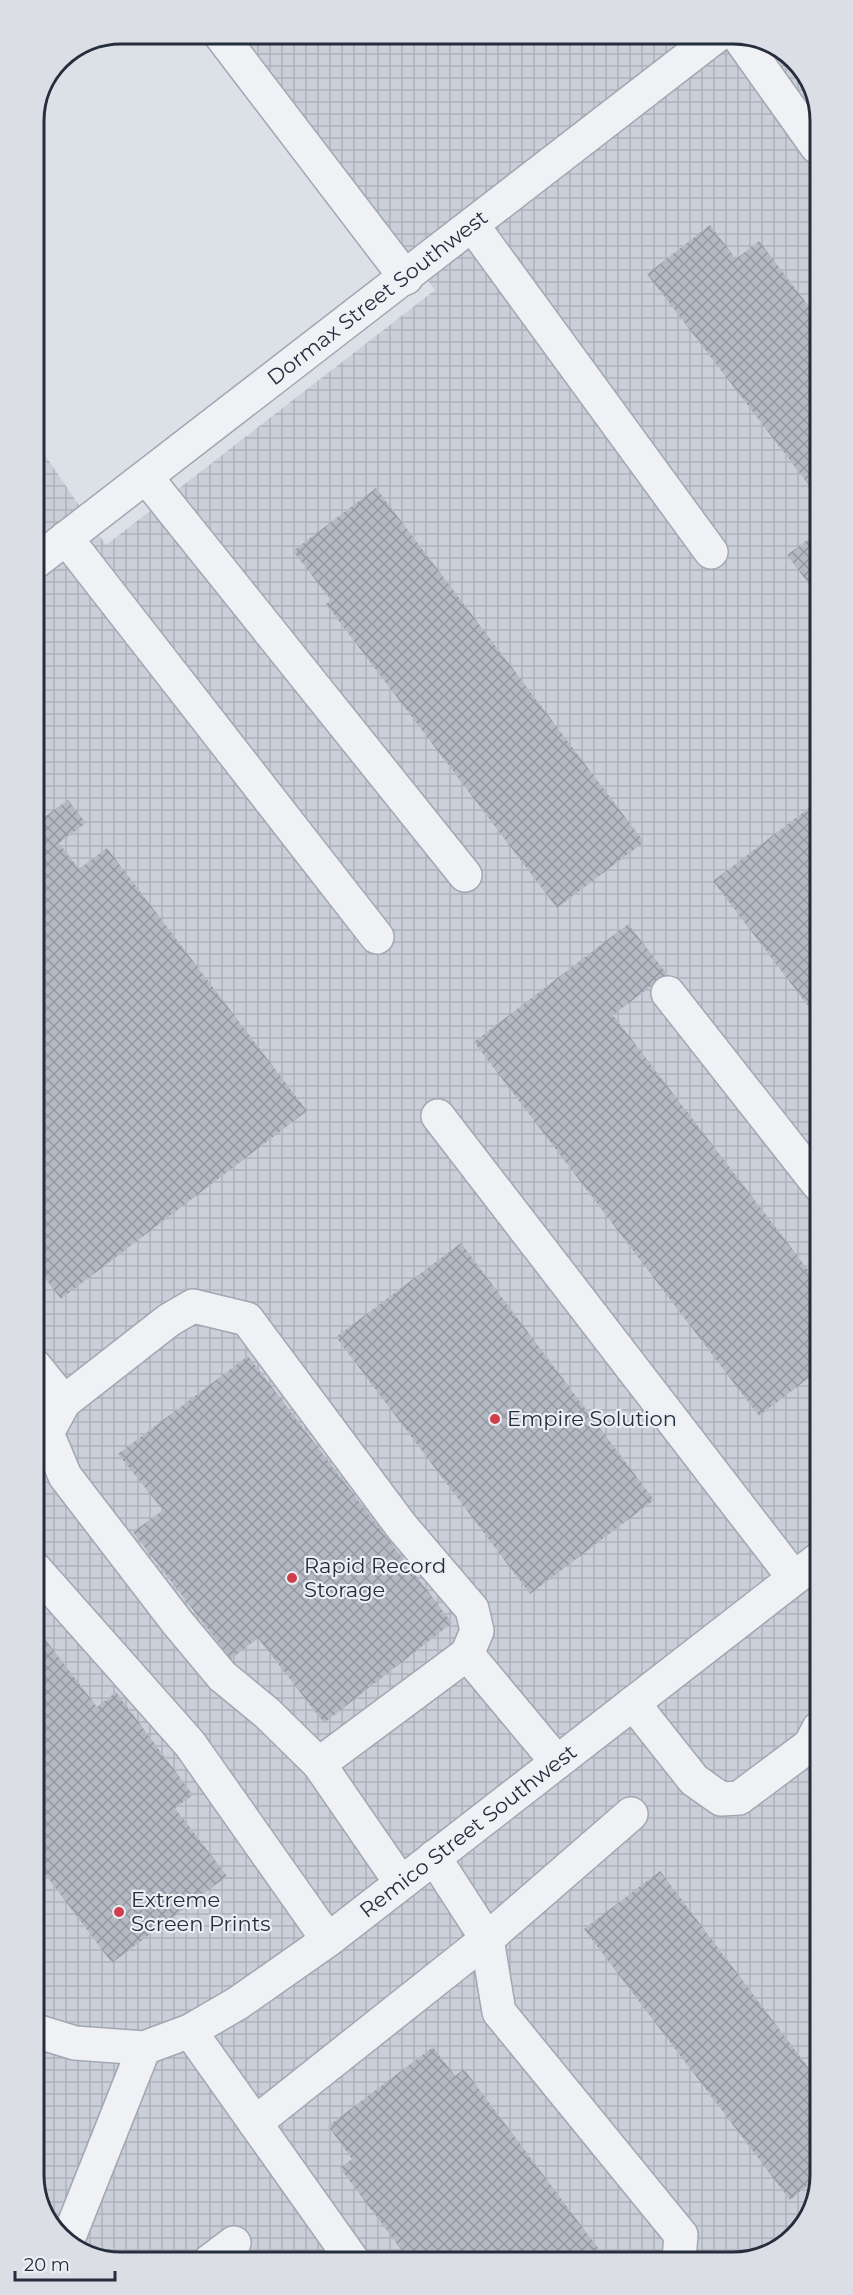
<svg xmlns="http://www.w3.org/2000/svg" width="853" height="2295" font-family="Montserrat,sans-serif">
<style>
.industrial{fill:url(#industrial-grid)}
.building{fill:url(#building-cross-hatch)}
.lines{fill:none;stroke-linecap:round;stroke-linejoin:round}
.minor-casing{stroke:#a2a7b1;stroke-width:36}
.minor{stroke:#eff1f5;stroke-width:33}
.poi-dot{fill:#cf3e4b;stroke:#ebeff4;stroke-width:2}
.labels{text-anchor:middle;stroke-width:4.5;stroke-linejoin:round;paint-order:stroke}
.street-label{font-size:21px;fill:#262d3d;stroke:#ebeff4}
.poi-label{font-size:21px;fill:#262d3d;stroke:#ebeff4;text-anchor:start}
.rim{fill:none;stroke:#262d3d;stroke-width:3}
</style>
<defs>
<pattern id="industrial-grid" width="8" height="8" patternUnits="userSpaceOnUse" patternTransform="scale(1.5)"><rect width="8" height="8" fill="#cacfd9"/><path d="M0 4h8M4 0v8" fill="none" stroke="#adb2bb"/></pattern>
<pattern id="building-cross-hatch" width="8" height="8" patternUnits="userSpaceOnUse" patternTransform="scale(1.5)"><rect width="8" height="8" fill="#b4b9c3"/><path d="M0 0l8 8M0 8l8-8" fill="none" stroke="#9297a0"/></pattern>
</defs>
<rect width="100%" height="100%" fill="#dce0e7"/>
<path class="industrial" d="M242,33h497l47,18 31,46 3,2078 -18,53 -46,31 -642,3 -51,-21 -27,-43 -2,-1759 72,106 329,-255z"/>
<path class="building" d="M710,225l26,34 23,-18 58,76 1,180 -171,-223z
M376,488l268,354 -87,66 -231,-304 5,-4 -38,-49z
M818,532v64l-31,-41z
M68,800l18,23 -27,20 20,26 28,-21 200,263 -246,188 -26,-34 -1,-451 5,7z
M818,801v218l-105,-138z
M628,924l39,50 -54,41 206,269v86l-60,46 -285,-374z
M461,1243l193,257 -124,94 -194,-257z
M248,1356l204,267 -128,100 -66,-85 -27,21 -98,-127 30,-22 -45,-56z
M35,1626l62,81 19,-15 77,103 -18,13 52,68 -115,87 -76,-101z
M660,1871l160,212v92l-30,25 -206,-271z
M433,2047l22,29 9,-7 143,191h-198l-69,-92 12,-9 -24,-33z"/>
<g class="lines">
<g class="minor-casing">
<g id="minor">
<path d="M219,33l187,245"/>
<path d="M736,33l81,114"/>
<path d="M473,226l238,326"/>
<path d="M146,477l319,398"/>
<path d="M66,538l311,399"/>
<path id="s1" d="M34,563l686,-530"/>
<path d="M668,993l151,192"/>
<path d="M438,1116l356,462"/>
<path d="M35,1366l29,36"/>
<path d="M35,1569l155,175 138,196"/>
<path d="M633,1703l61,77 27,19 18,-1 71,-53 9,-17"/>
<path d="M319,1764l-52,-51 -45,-37 -45,-54 -112,-146 -18,-43 17,-31 105,-82 24,-14 54,13 155,208 70,82 5,22 -10,23"/>
<path d="M434,1857l53,82 12,73 182,223 -2,24"/>
<path d="M401,1883l-82,-119 148,-110 90,108"/>
<path id="s2" d="M36,2031l39,12 69,5 46,-17 48,-28 90,-63 491,-381"/>
<path d="M190,2031l163,230"/>
<path d="M255,2123l232,-184 144,-125"/>
<path d="M67,2242l77,-194"/>
<path d="M210,2261l24,-18"/>
</g>
</g>
<use href="#minor" class="minor"/>
</g>
<g class="poi-dot">
<circle cx="495" cy="1419" r="6"/>
<circle cx="292" cy="1578" r="6"/>
<circle cx="119" cy="1912" r="6"/>
</g>
<g class="labels">
<g class="street-label">
<text dy="7" stroke="none"><textPath href="#s1" startOffset="434">Dormax Street Southwest</textPath></text>
<text dy="7" stroke="none"><textPath href="#s2" startOffset="502">Remico Street Southwest</textPath></text>
</g>
<g class="poi-label">
<text x="507" y="1426">Empire Solution</text>
<text x="304" y="1573">Rapid Record<tspan x="304" dy="24">Storage</tspan></text>
<text x="131" y="1907">Extreme<tspan x="131" dy="24">Screen Prints</tspan></text>
</g>
</g>
<path d="M0 0H853V2295H0ZM121 44H733A77 77 0 0 1 810 121V2175A77 77 0 0 1 733 2252H121A77 77 0 0 1 44 2175V121A77 77 0 0 1 121 44Z" fill="#dbdfe5" fill-rule="evenodd"/>
<path class="rim" d="M121 44H733A77 77 0 0 1 810 121V2175A77 77 0 0 1 733 2252H121A77 77 0 0 1 44 2175V121A77 77 0 0 1 121 44Z"/>
<path d="M15 2271v9h100v-9" fill="none" stroke="#262d3d" stroke-width="3"/>
<text x="24" y="2271" font-size="18" fill="#262d3d" stroke="#ebeff4" stroke-width="4.5" paint-order="stroke">20 m</text>
</svg>
